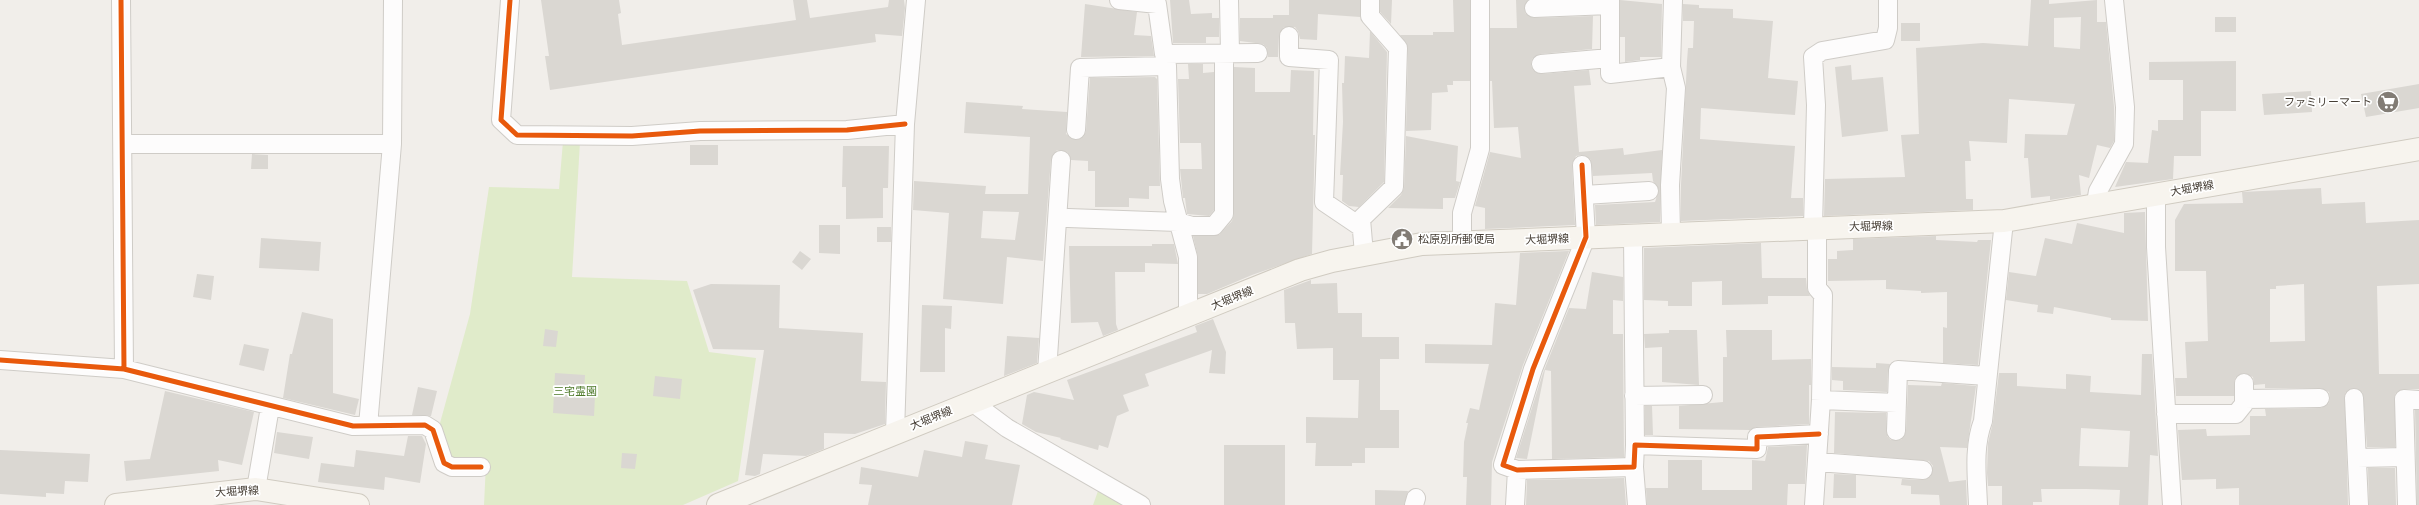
<svg xmlns="http://www.w3.org/2000/svg" width="2419" height="505" font-family="'PT Sans Narrow','Noto Sans JP',sans-serif">
<style>
.green{fill:#e0ebca}
.building{fill:#dad7d2;fill-rule:evenodd}
.lines{fill:none;stroke-linecap:round;stroke-linejoin:round}
.street-casing{stroke:#cfccc7;stroke-width:20}
.secondary-casing{stroke:#d0cbc1;stroke-width:24}
.street{stroke:#fdfcfc;stroke-width:18}
.secondary{stroke:#f7f4ee;stroke-width:22}
.cycleway-casing{stroke:#fff;stroke-width:8}
.cycleway{stroke:#e8590c;stroke-width:5}
.labels{text-anchor:middle;stroke-width:3.5;stroke-linejoin:round;paint-order:stroke}
.poi-label{font-size:11px;fill:#473f36;stroke:#fff;text-anchor:end}
.street-label{font-size:11px;fill:#473f36;stroke:#fff}
.park-label{font-size:11px;fill:#4d7929;stroke:#fff}
</style>
<rect width="100%" height="100%" fill="#f1eeea"/>
<path class="green" d="M563,141l17,1 -8,135 115,4 22,71 47,6 -18,123 -55,24h-199l2,-42 -33,-3 -13,-37 30,-109 19,-127 70,2z
M1098,491l26,14h-31z"/>
<path class="building" d="M541,0h78l2,13 -3,1 4,31 174,-25 -3,-20h14l3,18 78,-11 1,-7h15l1,8 -3,28 -27,-2 1,8 -326,48 -5,-34h4z
M1170,0h19l2,14 21,-1v5h7v19h-13v6h-33z
M1289,0h71v17l-42,-3 -1,26 -17,-1 -2,-8 -3,-4h-11l-5,9 -1,21h-10l-1,-9 -4,-4 -23,-3v-23h33v-3h16z
M1380,0h12l-1,24 -11,-12z
M1453,0h17v81h-17v4h-6l1,7 -16,1 -1,37 -25,1 2,-83 -8,-13h33v-3h21z
M1516,0h12l-4,8 1,5 9,5 59,-2 -1,33 -52,5 -8,5 -1,6 2,5 9,4 47,-4 2,15 -17,1 5,66 44,-4 1,7 38,-5 -2,72 -64,3 -1,-20 60,-3 4,-12 -6,-9 -1,-8 -59,3 -2,-16 -9,-5 -6,1 -4,9 3,60 -90,4v-21l-10,-2 15,-54 31,6 -3,-31 -24,1 -2,-47h-2v-53h27z
M1620,0l42,4 -1,53h-21v3l-15,2v-25h-5z
M2031,0h18v4l48,-4v22h9l8,85v34l-4,7 -13,-3 -8,33 -10,-3 2,20 -31,5v-4l-19,2 -3,-40h-4l1,-24 42,1 8,-31 -66,-5 -2,44 -38,-2 2,20h-6l1,38h7v11l-149,6 1,-37 80,-2 -4,-42 18,-1 -3,-86 67,-5 45,3zM2081,17l-1,32 -26,-2v-29z
M1085,4l52,8 -3,23 17,1 3,20 -73,1z
M1683,4l16,1v3l34,1v9l40,3 -5,57 30,3 -3,34 -94,-7 -1,31 95,7 -4,52h12v18l-122,5v-36l6,-124 1,-13h5l1,-27h-11z
M2215,17h21v15h-21z
M1901,23h19v18h-19z
M1370,31l17,21 -3,130 -25,25 -10,-1 -7,-5 1,-26h-3l3,-53 -1,-39h2l1,-27 24,2z
M2236,61v50h-35v45h-27l-1,23 -58,8 11,-25 22,1 4,-33 6,1v-11h25v-40h-34v-18z
M1188,64h15v9l11,-1v138l-5,6 -22,-2 -2,-16h-2l-3,-29h22l-1,-26h-21l-2,-64h11z
M1851,65l1,15 31,-3 5,54 -46,6 -7,-70z
M1234,67l21,1v24h35l1,-22 23,1 -1,64h2l-3,119 -60,21 -45,19h-9v-37l-5,-21 26,-1 13,-14 2,-7z
M1155,77l2,2 3,107h-11v13l-20,-1v9h-34v-36h-7v-10l-17,-1 -4,-8 -10,-2 -6,9 -8,102 -36,-4 -4,47 -60,-5 6,-86 -36,-3 1,-29 72,5 -1,8h43l2,-57 -66,-4 2,-31 57,4 -1,3 45,3 -1,22 10,6 8,-4 2,-5 4,-53zM983,211l36,1 -4,28 -34,-2z
M2419,84v24l-53,9 -5,-23z
M2311,91l1,21 -48,3 -2,-21z
M1406,136l52,10 -2,35 4,1 -5,16h-12v11l-55,-1 13,-13 3,-7z
M690,145h28v20h-28z
M843,146h46l-1,42h-5v30l-37,1v-32h-4z
M252,154l16,1v14h-17z
M2321,188l1,16 43,-2 1,21 53,-3v64l-42,2 2,88h40v15h-15l-9,5v53h-28l-4,-54 -9,-5 -9,5 3,112h-109v-17l-23,1v-10l-34,1 -4,-50 28,-1 1,7 43,-1v-19h16l-1,-7 56,-1 8,-5 1,-6 -1,-5 -9,-4h-55v-4l-11,1 -1,-8 -9,-4 -9,5 -1,18h-58l-1,-18h12l-2,-36 23,-1 -2,-70h-31v-51l9,-16 59,-1 -1,-11zM2304,284l1,57 -35,1v-53h6v-3z
M2145,212l3,109 -37,-1v-2l-57,-11 -1,7 -16,-2 1,-7 -32,-5 3,-28 27,4 9,-38 27,6 5,-21 47,10v-20z
M819,225h21v29l-21,-1z
M877,227h14v15h-14z
M1936,236v4l41,2 1,-2h13l-13,125 -35,-2v-36l4,1v-36l-26,1v-2l-35,-2v-9l-58,1v-22h9v-8l16,-1v-11z
M261,238l60,4 -2,29 -60,-3z
M1761,243l1,35h44l1,11 3,7h-42v8l-46,1v-24l-30,1v24h-24v-5l-24,-1v-52z
M1152,244h22l4,20 -33,-1v9h-30l1,52 2,6 -15,6 -5,-14 -27,1 -2,-77h83z
M800,251l11,8 -9,11 -10,-8z
M1569,251l-46,114 -31,97 -1,43h-25l1,-28h-4l1,-35 4,-19h-2l4,-15 9,2 10,-46 -64,-1v-19l67,1 3,-42 21,2 4,-52z
M1592,272l31,5v24l-10,-1v34h10l1,123 -72,2 -1,-88 -6,-1 -18,89 -11,-1 27,-85 26,-65 17,1z
M197,274l17,2 -3,24 -18,-3z
M1311,280v4l26,-1 1,30h24v24h37v22h-19v51h19v38h-34v15h-13v3h-37l1,-23h-10v-26l52,1 1,-38h-26v-32l-36,1 -2,-26h-10l-1,-33z
M711,284l69,1 -1,43 84,5 -2,48 25,1 -1,42 -30,10 -31,-1v16l-18,7 -43,-2 -3,20 -5,2 -10,-1 19,-125 -51,-1 -20,-59z
M922,305l30,1 -1,23 -6,-1v44h-25z
M302,312l31,7v74l26,6 -4,16 -72,-17 7,-44h2z
M1213,319l13,33 -1,22 -16,-1 3,-23 -67,24 4,12 -26,9 6,16 -12,5 -9,32 -9,-3 -1,5 -38,-11 1,-1 -25,-6 -14,-8 5,-29 7,-3 40,8 -7,-20 130,-48 -2,-6z
M545,329l13,2 -2,16 -13,-1z
M1669,330h28l2,55 -37,-3v-35l-17,1 -1,-14 25,-1z
M1726,330h46v30l39,-1v26h-2v39l-53,3 -6,3 -71,-1v-23l44,-4v-45h4z
M1007,336l32,2 -2,25 -33,13z
M244,344l25,5 -5,22 -25,-6z
M2142,354h10l6,102 -8,-1 -2,50h-29l1,-15 -34,-1h-45l1,13h-9v3h-31v-19h-14l-1,-13 1,-30 5,-21 6,-49h18v13l49,3v-15l25,2 -1,16 51,3zM2081,428l49,3 -2,36 -49,-1z
M1876,363l14,1 -2,6 -1,22 -44,-2v-9l-11,-1v-13l44,1z
M555,373l30,2 -1,20 11,1 -1,20 -41,-3z
M655,376l27,3 -2,20 -27,-3z
M1942,383l34,3 -9,62 -27,-1 9,35 17,-2 1,25h-27l-1,-10 -28,-1v-8l-10,-1 1,-6 21,1 8,-4 2,-10 -4,-5 -95,-8 1,-41 51,1 1,23 4,4h10l5,-9 2,-46 33,1z
M418,387l19,4 -6,25 -19,-1z
M165,391l89,21 -12,53 -24,-5 1,11 -93,10 -2,-20 26,-2z
M1645,406h7l1,29h-8z
M2415,410h4v95h-2z
M277,432l36,5 -4,22 -35,-6z
M408,436h14l4,8 -6,39 -35,-6 -1,13 -66,-8 3,-19 33,4 2,-17 48,6z
M965,441l23,4 -3,14 35,6 -8,40h-144l4,-20 -13,-1 2,-17 57,10 6,-27 38,7z
M1224,445h61v60h-61z
M1807,445l-2,39h-17l-1,21h-140l-1,-17h22v-28h34v30h50v-30l13,1 3,-14z
M0,450l90,4 -2,28 -23,-1 -1,13 -18,-1v4l-46,-3z
M622,453l15,1 -2,15 -14,-1z
M2368,468h27l1,37h-27z
M1834,474l22,1v23h-23z
M1624,478l2,27h-100l1,-25z
M1375,490l33,1 -4,14h-29z"/>
<g class="lines">
<g class="street-casing">
<path id="street" d="M121,0l3,369
M510,0l-9,120 16,15 115,1 68,-5 147,-1 58,-6
M1119,0l38,4 7,50 94,-1
M1229,0l1,53
M1610,0v74l61,-7
M1534,8l76,-3
M1289,36v21l40,3 -5,142 37,25
M1541,64l69,-6
M1167,66l3,113 3,22 15,56v58
M1076,130l4,-62 87,-2 -2,-11
M123,144h269
M1582,165l4,72 -53,132 -30,96 14,5 117,-3 1,-22 122,4v-12l62,-3
M2156,194v53l16,258
M1584,195l65,-4
M2096,203l2,-12 26,-47 1,-37 -11,-107
M1068,218l110,4 14,4h22l10,-12v-161
M1813,227l3,-122 -3,-48 9,-6 63,-11 3,-12v-28
M1671,234l-1,-49 6,-97 -5,-21 2,-67
M1633,236l2,209
M1462,242v-29l18,-64v-149
M1364,254l-3,-35 33,-32 4,-139 -28,-32v-16
M0,360l124,9 229,57 72,-1 8,5 11,33 8,4h29
M1047,372l14,-212
M1634,396l69,-1
M2354,398l5,107
M2244,399l76,-1
M1821,400l76,3
M972,402l35,26 134,77
M2166,414h70l8,-10v-21
M368,426l24,-282 1,-144
M1896,431l2,-61 89,6
M895,433l10,-309 11,-124
M2357,458l48,-1
M1818,462l105,8
M1634,467l3,38
M256,489l14,-82
M1414,505l2,-7
M1515,505l2,-35
M1814,505l7,-105 2,-105 -6,-7v-61
M1978,505c-1,-28 -5,-58 5,-84l21,-200
M2407,505l-3,-106 15,1"/>
</g>
<g class="secondary-casing">
<path id="secondary" d="M116,505l140,-16 102,16
M718,505l582,-235 32,-9 90,-17 582,-23 415,-72"/>
</g>
<use href="#street" class="street"/>
<use href="#secondary" class="secondary"/>
<g class="cycleway-casing">
<path id="cycleway" d="M121,0l3,369
M510,0l-9,120 16,15 115,1 68,-5 147,-1 58,-6
M1582,165l4,72 -53,132 -30,96 14,5 117,-3 1,-22 122,4v-12l62,-3
M0,360l124,9 229,57 72,-1 8,5 11,33 8,4h29"/>
</g>
<use href="#cycleway" class="cycleway"/>
</g>
<defs>
<g id="supermarket-disc" transform="scale(1.15)"><circle r="9.5" fill="#827c75" stroke="#fff"/><path d="M-6-5.5h2.5l.6 2H6L4.5 2H-2.5L-4.4-4H-6ZM-1.5 3.2a1.3 1.3 0 1 0 .1 0ZM3 3.2a1.3 1.3 0 1 0 .1 0Z" fill="#fff"/></g>
<g id="civic-disc" transform="scale(1.15)"><circle r="9.5" fill="#827c75" stroke="#fff"/><path d="M-.6-6.5H3V-4.5H.6V-3L4-1V1h2V6H-6V1h2V-1L-.6-3ZM-1.2 2.5V6h2.4V2.5Z" fill="#fff"/></g>
</defs>
<g fill-rule="evenodd">
<use href="#supermarket-disc" x="2388" y="102"/>
<use href="#civic-disc" x="1402" y="239"/>
</g>
<g class="labels">
<g class="poi-label">
<text x="2372" y="106">ファミリーマート</text>
<text x="1418" y="243" text-anchor="start">松原別所郵便局</text>
</g>
<g class="street-label">
<text transform="translate(2192 188) rotate(-10)" y="4">大堀堺線</text>
<text transform="translate(1871 226) rotate(-1)" y="4">大堀堺線</text>
<text transform="translate(1547 239) rotate(-2)" y="4">大堀堺線</text>
<text transform="translate(1232 298) rotate(-22)" y="4">大堀堺線</text>
<text transform="translate(931 418) rotate(-22)" y="4">大堀堺線</text>
<text transform="translate(237 491) rotate(-3)" y="4">大堀堺線</text>
</g>
<g class="park-label">
<text x="575" y="395">三宅霊園</text>
</g>
</g>
</svg>
